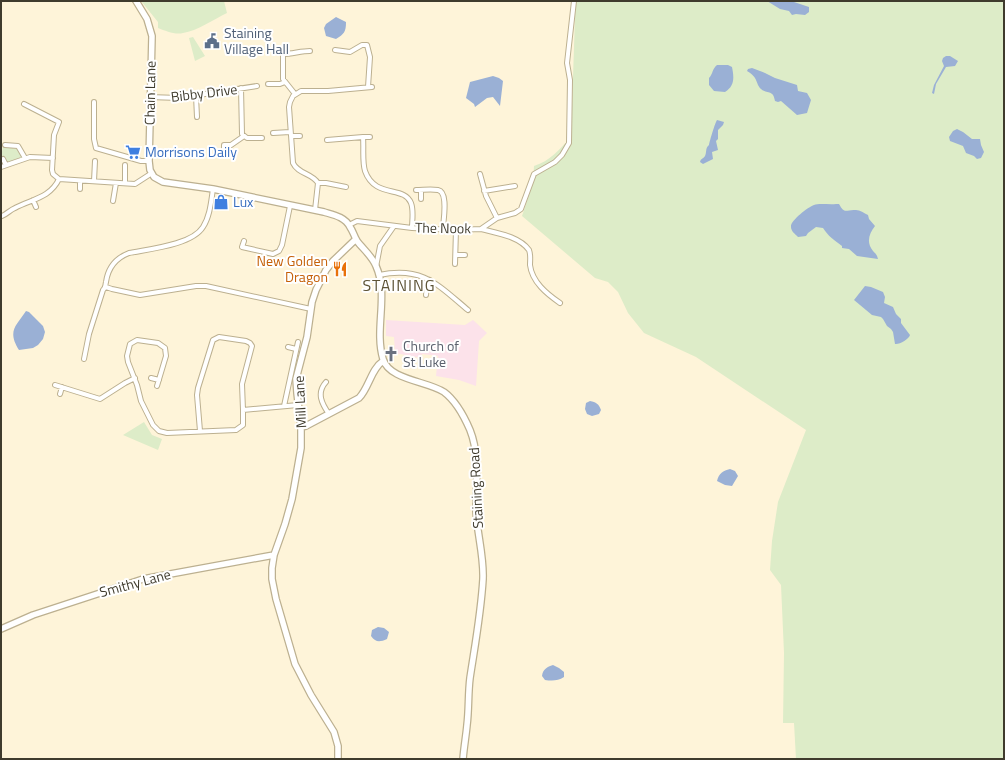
<svg xmlns="http://www.w3.org/2000/svg" width="1005" height="760" font-family="'Titillium Web',sans-serif">
<style>
.education{fill:#fce2ea}
.green{fill:#ddecc8}
.water{fill:#9ab0d5}
.lines{fill:none;stroke-linecap:round;stroke-linejoin:round}
.street-casing{stroke:#bcb090;stroke-width:6}
.secondary-casing{stroke:#bcb090;stroke-width:8}
.street{stroke:#fff;stroke-width:4}
.secondary{stroke:#fff;stroke-width:5.5}
.labels{text-anchor:middle;stroke-width:4;stroke-linejoin:round;paint-order:stroke}
.service-label{font-size:14px;fill:#4e5e75;stroke:#fff;text-anchor:start}
.street-label{font-size:14px;fill:#3f3b2d;stroke:#fff}
.shop-label{font-size:14px;fill:#366cbe;stroke:#fff;text-anchor:start}
.food-label{font-size:14px;fill:#c56008;stroke:#fff;text-anchor:end}
.worship-label{font-size:14px;fill:#5b616d;stroke:#fff;text-anchor:start}
.quarter-label{font-size:16px;letter-spacing:1px;fill:#5e5437;stroke:#fff}
</style>
<rect width="100%" height="100%" fill="#fef4d9"/>
<path class="education" d="M386,320l79,5 8,-5 14,13 -8,8 -3,45 -17,-6 -23,-4 2,-20 -16,-2 -1,4 -26,-5 -1,-16 -8,-1z"/>
<path class="green" d="M141,1h83l3,12c-13,6 -30,18 -44,20 -8,2 -17,-2 -25,-5v-6z
M576,1h428v758h-208l-2,-36h-11l1,-70 -3,-68 -11,-15 2,-29 6,-39 28,-72 -110,-73 -52,-24 -16,-20 -10,-21 -10,-10 -13,-4 -73,-62 11,-33 1,-17c16,-5 25,-16 37,-29l4,-120z
M193,37l12,19 -10,5 -6,-23z
M3,146l14,3 5,9 -15,4 -3,-5 -3,1z
M144,422l8,13 10,4 -4,11 -35,-15z"/>
<path class="water" d="M767,1h24l18,6v5l-4,3 -9,-1 -4,1 -3,-4 -9,-2z
M336,17l10,5c0,10 -2,12 -10,17l-10,-3 -2,-8 2,-4z
M946,56h4l8,5 -3,5 -9,1 -10,17 -2,10 -2,-1 2,-8 10,-19 -2,-5 1,-3z
M717,65h11l4,2c2,10 3,19 -7,25l-11,-1 -5,-6v-7c4,-4 3,-9 8,-13z
M752,68l13,5 10,5 22,7 1,6 9,2 4,7 -4,13 -10,2 -16,-14 -3,1 -3,-1c-2,-12 -7,-6 -14,-12 -6,-6 -2,-11 -14,-18l1,-2z
M493,76l6,2 4,3 -3,25 -7,-9 -6,1 -12,9 -1,-3 -8,-6 4,-16z
M717,120l7,2 -1,3 -5,5v9l-2,2 2,9 -6,2 1,7 -10,5 -3,-2c1,-4 3,-3 5,-6 2,-4 0,-8 4,-11 1,-5 6,-22 8,-25z
M957,129l6,3 9,7h8l1,6 3,7 -3,6 -4,1 -3,-3 -8,-3 -3,-7 -13,-5 -1,-4 4,-6z
M836,204h3c6,11 7,5 17,6 4,0 8,3 12,5l1,4 6,7c-6,8 -9,16 -2,25 3,3 4,4 5,8l-21,-3 -8,-7 -7,-1v-2c-8,-6 -14,-10 -19,-18l-7,-1 -8,6 -2,3 -8,1c-3,-3 -7,-6 -7,-10 -1,-6 17,-20 23,-22 5,-2 16,0 22,-1z
M865,286l6,1 12,5 2,5 -1,6 9,4 3,7 5,5v4l9,12c-1,4 -11,10 -15,9l-2,-12 -2,-3 -4,-3 -4,-7 -2,-2 -9,-2 -18,-15z
M26,311l3,1 14,14 2,6 -2,7 -5,6 -5,3 -14,2c-12,-19 -3,-24 7,-39z
M590,401c6,1 9,3 11,9l-2,4 -7,2 -5,-2 -2,-5 1,-6z
M730,469l5,2 3,5 -6,10 -7,-1 -8,-4c2,-8 6,-10 13,-12z
M378,627l6,1 5,4 -2,7c-7,3 -11,4 -16,-3l1,-6z
M553,665l6,3 5,4v5c-6,4 -12,4 -19,3l-3,-4c1,-7 5,-9 11,-11z"/>
<g class="lines">
<g class="street-casing">
<path id="street" d="M335,50l15,2 12,-7h5l3,12 -2,30
M268,84h12l5,-2
M241,88l1,46 5,4h15
M295,94l-12,-15v-25c9,0 18,-3 27,-3
M196,96l1,21
M149,97l30,1 78,-12
M94,102v37l2,9 45,13h8
M24,104l35,18 -5,13 -2,35 1,4 6,5 76,5 17,-11
M273,133l17,-1
M291,136h9
M363,137h7
M327,140l36,-3c1,11 -1,24 2,34 10,28 39,14 46,32 3,8 1,17 1,25
M5,145l13,1 7,12
M224,153v-8h7l13,-9
M3,159l3,6
M1,167l29,-10 23,1
M480,174l6,22 11,22
M80,181v8
M94,181l1,-20
M125,183v-18
M318,183c-6,-10 -20,-9 -25,-20l-4,-56 1,-5 3,-6 8,-5h27l44,-4
M416,190c7,0 15,-1 22,0 11,2 5,31 5,39
M484,191l31,-5
M421,199v-9
M33,200l3,7
M113,201l3,-18
M315,210l3,-27h8l20,4
M2,216c5,-2 8,-6 13,-8 17,-9 35,-10 44,-29
M349,225l8,-4 55,7 44,2 25,-1 16,-11 18,-5 6,-4 13,-35 21,-12 7,-7 7,-12 1,-63 -3,-17 7,-62
M481,229c15,4 38,7 48,21 2,5 1,10 1,15 2,17 17,29 30,38
M244,241l-2,6 31,7 6,-3 3,-6 8,-39
M456,255h9
M455,264l1,-34
M376,267l4,-21 14,-20
M379,275c43,-9 58,9 89,35
M106,287l6,2 28,6 56,-9h10l105,23
M426,295l1,-10 3,-5
M288,347l8,2
M84,359l5,-25 14,-44c3,-3 2,-4 3,-8 2,-14 10,-24 23,-29 20,-4 63,-8 74,-26 7,-11 8,-25 10,-38
M151,378l8,2
M326,382c-10,11 -4,22 3,32
M55,385l45,14 25,-16 10,-5
M157,386l9,-30 -1,-8 -7,-5 -21,-3 -7,4 -3,12 1,6 9,23 4,16 12,24 6,6 8,2 69,-3 7,-5v-15l55,-5
M60,394l2,-7
M284,406l14,-64
M200,431l-3,-36 1,-7 14,-45 1,-3 6,-3 27,4 4,2 2,3 -10,38 1,26"/>
</g>
<g class="secondary-casing">
<path id="secondary" d="M136,1l11,18 5,17 -3,125 1,9 4,7 9,5 50,7 111,23c10,3 21,5 26,15 3,4 4,9 7,14 6,8 15,15 19,25 13,29 -2,63 7,93 6,21 44,22 61,33 12,9 20,24 26,38 10,25 6,54 6,81 1,22 8,45 7,68 -2,34 -8,66 -13,99 -2,16 -1,31 -3,47 -1,11 -3,22 -4,34
M301,427l5,-1 53,-28c10,-10 12,-29 24,-37
M1,629l32,-14 110,-36 131,-24
M338,759v-13l-4,-14 -23,-37 -16,-31 -19,-65 -4,-20v-11l2,-13 11,-31 7,-25 9,-51v-21l-4,-34 -1,-14 11,-42 5,-35 4,-12 10,-20 7,-9 23,-22"/>
</g>
<use href="#street" class="street"/>
<use href="#secondary" class="secondary"/>
</g>
<defs>
<g id="civic-bare" transform="scale(1.2)"><path d="M-.6-6.5H3V-4.5H.6V-3L4-1V1h2V6H-6V1h2V-1L-.6-3ZM-1.2 2.5V6h2.4V2.5Z" fill="#5c6f8a" stroke="#fff" stroke-width="2.5" paint-order="stroke"/></g>
<g id="supermarket-bare" transform="scale(1.2)"><path d="M-6-5.5h2.5l.6 2H6L4.5 2H-2.5L-4.4-4H-6ZM-1.5 3.2a1.3 1.3 0 1 0 .1 0ZM3 3.2a1.3 1.3 0 1 0 .1 0Z" fill="#3f7fe0" stroke="#fff" stroke-width="2.5" paint-order="stroke"/></g>
<g id="shop-bare" transform="scale(1.2)"><path d="M-5-2.5h2.3a2.7 3.5 0 0 1 5.4 0H5L5.5 6h-11ZM-1.5-2.5h3a1.5 2.3 0 0 0-3 0Z" fill="#3f7fe0" stroke="#fff" stroke-width="2.5" paint-order="stroke"/></g>
<g id="restaurant-bare" transform="scale(1.2)"><path d="M-5-6h1v4h1v-4h1v4h1v-4h1v5L-1.5 .5V6h-2V.5L-5-1ZM5-6V6H3V1.5H1.5Q1.5-4 5-6Z" fill="#e8710a" stroke="#fff" stroke-width="2.5" paint-order="stroke"/></g>
<g id="church-bare" transform="scale(1.2)"><path d="M-1.2-6h2.4v3.5h3.3v2.4h-3.3V6h-2.4V-.1h-3.3v-2.4h3.3Z" fill="#6b7280" stroke="#fff" stroke-width="2.5" paint-order="stroke"/></g>
</defs>
<g fill-rule="evenodd">
<use href="#civic-bare" x="212" y="41"/>
<use href="#supermarket-bare" x="133" y="152"/>
<use href="#shop-bare" x="221" y="202"/>
<use href="#restaurant-bare" x="340" y="269"/>
<use href="#church-bare" x="391" y="354"/>
</g>
<g class="labels">
<g class="service-label">
<text x="224" y="38">Staining<tspan x="224" dy="16">Village Hall</tspan></text>
</g>
<g class="street-label">
<text transform="translate(150 93) rotate(-89)" y="5">Chain Lane</text>
<text transform="translate(204 93) rotate(-7)" y="5">Bibby Drive</text>
<text transform="translate(443 228) rotate(1)" y="5">The Nook</text>
<text transform="translate(300 402) rotate(-93)" y="5">Mill Lane</text>
<text transform="translate(476 488) rotate(-93)" y="5">Staining Road</text>
<text transform="translate(135 583) rotate(-15)" y="5">Smithy Lane</text>
</g>
<g class="shop-label">
<text x="145" y="157">Morrisons Daily</text>
<text x="233" y="207">Lux</text>
</g>
<g class="food-label">
<text x="328" y="266">New Golden<tspan x="328" dy="16">Dragon</tspan></text>
</g>
<g class="worship-label">
<text x="403" y="351">Church of<tspan x="403" dy="16">St Luke</tspan></text>
</g>
<g class="quarter-label">
<text x="399" y="291">STAINING</text>
</g>
</g>
<rect width="1005" height="760" fill="none" stroke="#3f3b2d" stroke-width="4"/>
</svg>
